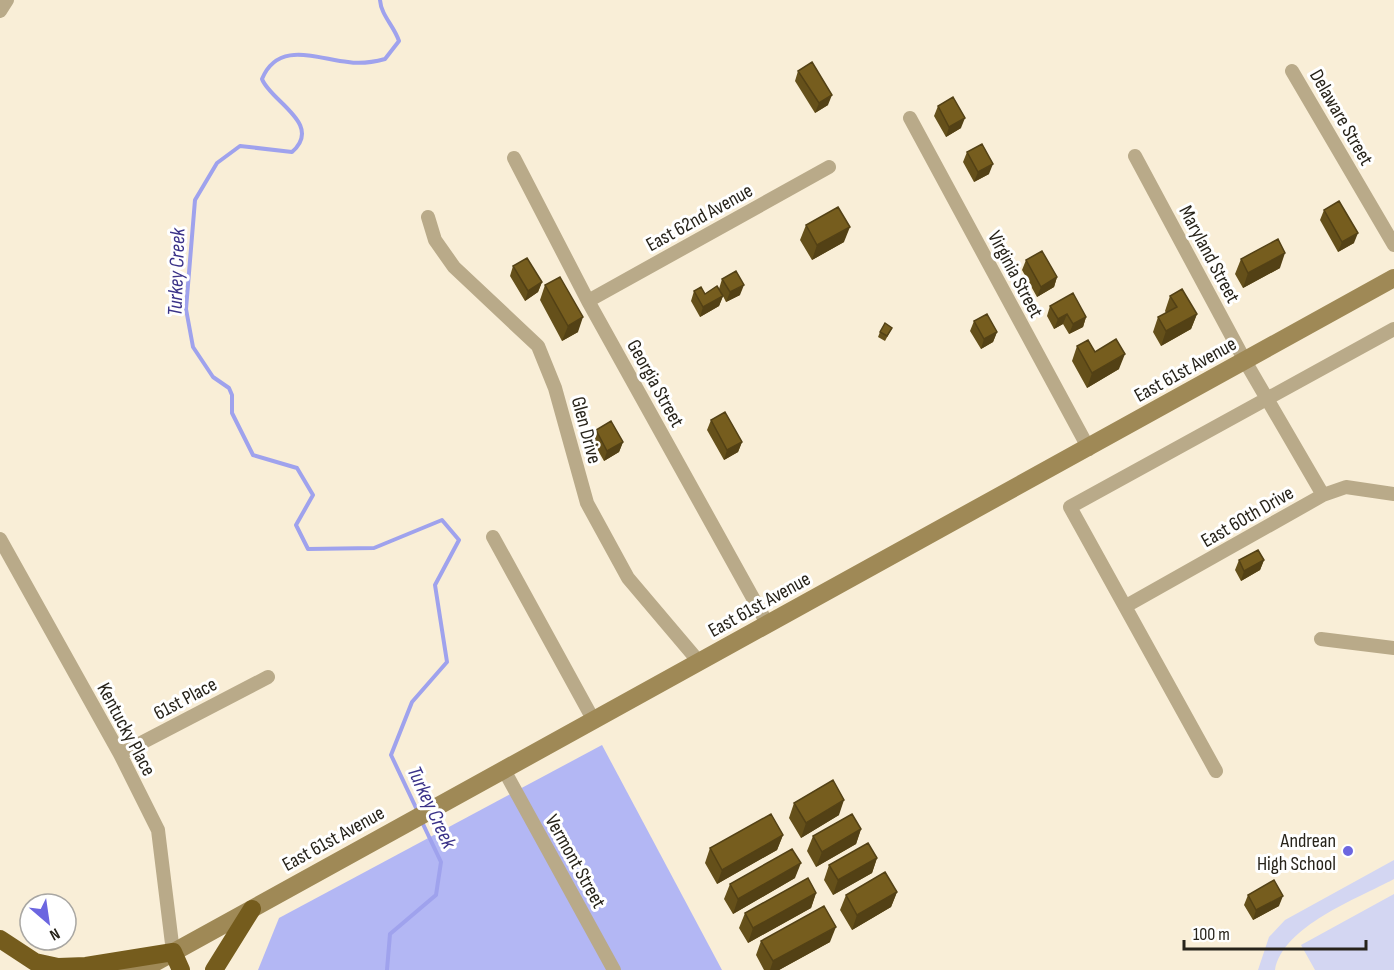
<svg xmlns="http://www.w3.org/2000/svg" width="1394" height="970" font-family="'Sofia Sans Condensed',sans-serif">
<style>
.green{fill:#d3d6f2}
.forest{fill:#b3b7f4}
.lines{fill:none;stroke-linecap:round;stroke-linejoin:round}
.stream{stroke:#9fa2ed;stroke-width:4}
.street{stroke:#b9aa89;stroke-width:14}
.secondary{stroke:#9f8956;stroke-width:18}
.highway{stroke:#755c1d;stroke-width:18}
.wall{fill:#65501a}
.shaded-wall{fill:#534115}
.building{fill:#765d1e;stroke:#534115;stroke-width:1.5}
.poi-dot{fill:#6c66e0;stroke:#fff;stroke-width:2}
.labels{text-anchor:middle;stroke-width:6;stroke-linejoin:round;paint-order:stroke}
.street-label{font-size:20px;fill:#27231a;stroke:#fff}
.poi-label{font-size:20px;fill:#27231a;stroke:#fff;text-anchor:end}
.water-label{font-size:21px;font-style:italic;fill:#3a3288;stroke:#fff}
</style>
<rect width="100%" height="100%" fill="#f9eed7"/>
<path class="green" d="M1394,860v19c-37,20 -111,47 -119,91h-17l11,-33 16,-17z
M1394,894v76h-79l-14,-25z"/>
<path class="forest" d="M602,745l120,225h-464l21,-52z"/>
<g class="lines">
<path class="stream" d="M380,0c1,15 14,26 19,41l-14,18c-11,3 -25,5 -37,3 -30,-3 -70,-22 -86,17 8,22 62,45 30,73l-52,-6 -23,17 -22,37 -9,109 7,38 20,30 16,11 3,7v18l21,42 44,13 16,27 -17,30 12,24 66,-1 68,-28 17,20 -24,45 12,77 -35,40 -21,53 27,57
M387,970l3,-36 46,-39 5,-33 -19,-40"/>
<path class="street" d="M0,11l7,-11
M1292,71l102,174
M910,118l179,331
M1135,156l110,205 78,134
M514,158l74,143 180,324
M428,217l7,23 19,27 84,79 17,42 32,115 41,75 72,85
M588,301l241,-134
M493,537l101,184
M0,539l120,215 38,76 15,122
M1126,606l197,-111 23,-8 48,7
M1321,639l73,9
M120,754l148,-77
M504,770l110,200
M1216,771l-146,-264 324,-178"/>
<path class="secondary" d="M122,970l8,-4 15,2 1249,-690"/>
<path class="highway" d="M0,939l35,23 23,5 28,-1 87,-14 8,18
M214,970l38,-61"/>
</g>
<path class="wall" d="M798,71l30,34 -13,8 -20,-32z
M938,106l23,22 -15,9 -12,-21z
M967,152l22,22 -15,8 -11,-20z
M1324,210l30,33 -16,9 -18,-32z
M806,225l38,17 -32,18 -12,-20z
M1241,259l39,9 -37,20 -8,-14z
M1026,260l31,17 -3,10 -17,10 -15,-27z
M513,266l29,16 -4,10 -13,9 -15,-25z
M722,279l18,16 -14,7 -3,-6 -4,10 -19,11 -9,-16 3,-10 11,3 14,-5z
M545,285l33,47 -16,9 -22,-41z
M1170,296l27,18 -6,15 -30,17 -8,-14 5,-15 8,-4 -1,-2z
M1050,306l36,11 -3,10 -14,7 -6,-10 -9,5 -7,-13z
M974,321l23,11 -4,10 -12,7 -11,-18z
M892,328l-7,13 -7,-4 2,-5z
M1077,346l18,6 24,17 -32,19 -15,-27z
M711,420l31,22 -4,10 -14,8 -17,-30z
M596,430l27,12 -4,10 -15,9 -12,-21z
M1239,560h25l-4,10 -19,11 -6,-11z
M794,803l45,12 -38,23 -12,-20z
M861,829l-5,15 -40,23 -9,-16 6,-15z
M783,835l-6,15 -60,34 -12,-21 5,-15z
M877,858l-5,15 -39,22 -9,-15 5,-15z
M795,878l-62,36 -9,-15 6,-15z
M897,892l-6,15 -39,23 -12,-20 6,-15z
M816,893l-5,15 -63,35 -9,-15 6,-15z
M1248,895l31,11 -26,14 -9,-15z
M761,941l69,1 -51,28h-15l-8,-15z"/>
<path class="shaded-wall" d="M832,95l-4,10 -13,8 4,-10z
M965,118l-4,10 -15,9 3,-10z
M993,164l-4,10 -15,8 4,-10z
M850,227l-6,15 -32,18 5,-15z
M1358,233l-4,10 -16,9 4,-10z
M1285,253l-5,15 -37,20 5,-15z
M1057,277l-3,10 -17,10 4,-10z
M542,282l-4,10 -13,9 3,-10z
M744,285l-4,10 -14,7 4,-10z
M723,296l-4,10 -19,11 3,-10z
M1067,314l-4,10 -9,5 4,-10z
M1197,314l-6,15 -30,17 5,-15z
M583,317l-5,15 -16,9 6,-15z
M1086,317l-3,10 -14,7 4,-10z
M997,332l-4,10 -12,7 3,-10z
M1125,354l-6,15 -32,19 5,-15z
M623,442l-4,10 -15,9 3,-10z
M742,442l-4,10 -14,8 3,-10z
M1264,560l-4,10 -19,11 3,-10z
M844,800l-5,15 -38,23 5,-15z
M861,829l-5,15 -40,23 6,-15z
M783,835l-6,15 -60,34 5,-14z
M877,858l-5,15 -39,22 5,-15z
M801,863l-6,15 -62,36 5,-15z
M897,892l-6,15 -39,23 5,-15z
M816,893l-5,15 -63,35 5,-15z
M1283,896l-4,10 -26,14 3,-10z
M836,927l-6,15 -51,28h-9l3,-9z"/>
<path class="building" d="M812,62l20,33 -13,8 -21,-32z
M953,97l12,21 -16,9 -11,-21z
M982,144l11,20 -15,8 -11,-20z
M1339,201l19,32 -16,9 -18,-32z
M838,207l12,20 -33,18 -11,-20z
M1278,239l7,14 -37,20 -7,-14z
M1042,251l15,26 -16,10 -15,-27z
M527,258l15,24 -14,9 -15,-25z
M736,271l8,14 -14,7 -8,-13z
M560,277l23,40 -15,9 -23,-41z
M717,286l6,10 -20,11 -9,-16 7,-4 4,7z
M1182,289l15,25 -31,17 -8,-14 19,-10 -7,-11z
M1073,293l13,24 -13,7 -6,-10 -9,5 -8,-13z
M987,314l10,18 -13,7 -10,-18z
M885,323l7,5 -5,8 -7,-4z
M1116,339l9,15 -33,19 -15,-27 11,-6 7,12z
M725,412l17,30 -15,8 -16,-30z
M611,421l12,21 -16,9 -11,-21z
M1258,550l6,10 -20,11 -5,-11z
M833,780l11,20 -38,23 -12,-20z
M771,814l12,21 -61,35 -12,-22z
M852,814l9,15 -39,23 -9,-16z
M868,843l9,15 -39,22 -9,-15z
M792,849l9,14 -63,36 -8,-15z
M885,872l12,20 -40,23 -11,-20z
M808,878l8,15 -63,35 -8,-15z
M1274,880l9,16 -27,14 -8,-15z
M824,906l12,21 -63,34 -12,-20z"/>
<circle class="poi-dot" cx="1348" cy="851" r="6"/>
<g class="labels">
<g class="street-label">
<text transform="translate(1342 117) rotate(60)" y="7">Delaware Street</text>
<text transform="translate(699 217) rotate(-29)" y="7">East 62nd Avenue</text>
<text transform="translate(1210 254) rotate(62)" y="7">Maryland Street</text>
<text transform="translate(1016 274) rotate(62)" y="7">Virginia Street</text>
<text transform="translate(1185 369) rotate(-29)" y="7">East 61st Avenue</text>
<text transform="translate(656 383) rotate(61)" y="7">Georgia Street</text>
<text transform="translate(587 430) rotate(75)" y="7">Glen Drive</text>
<text transform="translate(1247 516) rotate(-30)" y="7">East 60th Drive</text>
<text transform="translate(759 604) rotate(-29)" y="7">East 61st Avenue</text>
<text transform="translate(185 698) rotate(-28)" y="7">61st Place</text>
<text transform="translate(127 729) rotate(62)" y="7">Kentucky Place</text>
<text transform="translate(333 838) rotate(-29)" y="7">East 61st Avenue</text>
<text transform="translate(576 861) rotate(61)" y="7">Vermont Street</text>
</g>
<g class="poi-label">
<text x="1336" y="847">Andrean<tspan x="1336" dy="23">High School</tspan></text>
</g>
<g class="water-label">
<text transform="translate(176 272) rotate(-88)" y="7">Turkey Creek</text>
<text transform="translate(432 807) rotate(65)" y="7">Turkey Creek</text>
</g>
</g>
<g transform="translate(48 922) rotate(151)"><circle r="28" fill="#ffffff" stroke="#a9a7a3" stroke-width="1.5"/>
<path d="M0-4.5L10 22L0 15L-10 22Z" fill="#6c66e0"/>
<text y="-9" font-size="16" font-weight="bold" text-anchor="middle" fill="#27231a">N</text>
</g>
<path d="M1184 940v9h182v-9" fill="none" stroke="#27231a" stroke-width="3"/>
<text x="1193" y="940" font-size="18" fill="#27231a" stroke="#ffffff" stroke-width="4.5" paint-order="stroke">100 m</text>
</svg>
